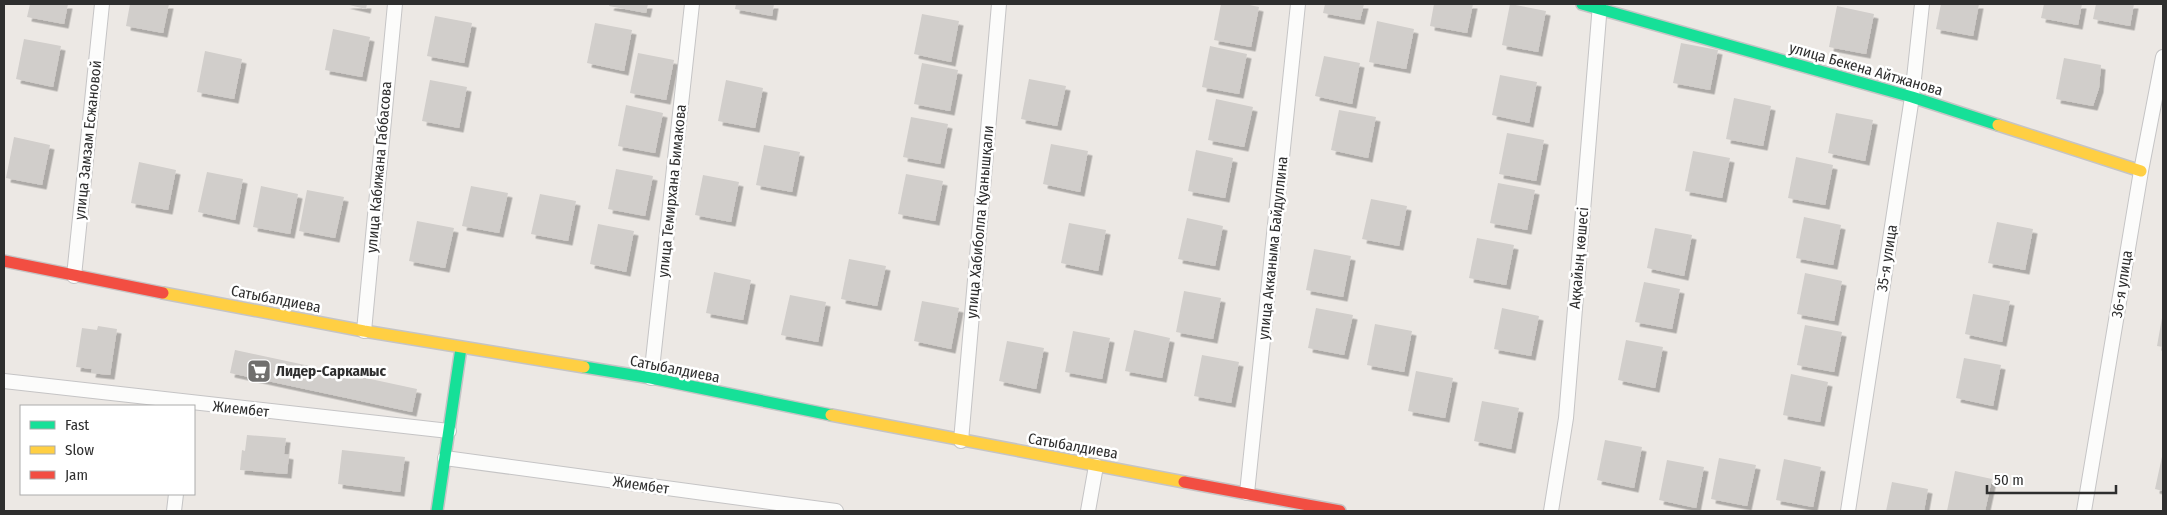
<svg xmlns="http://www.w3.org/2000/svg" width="2167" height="515" font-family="'Fira Sans Condensed',sans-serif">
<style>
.building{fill:#d1cecb;filter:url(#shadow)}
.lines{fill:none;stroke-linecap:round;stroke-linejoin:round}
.street-casing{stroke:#c5c4c5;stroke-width:16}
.fast-casing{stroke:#c5c4c5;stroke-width:14}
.slow-casing{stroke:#c5c4c5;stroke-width:14}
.jam-casing{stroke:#c5c4c5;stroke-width:14}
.street{stroke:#fcfcfb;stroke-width:14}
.fast{stroke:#16e098;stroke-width:11}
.slow{stroke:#ffcf43;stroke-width:11}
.jam{stroke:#f24e42;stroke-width:11}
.labels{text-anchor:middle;stroke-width:5;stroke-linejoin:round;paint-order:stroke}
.street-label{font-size:15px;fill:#2e2e2e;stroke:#fff}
.poi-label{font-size:15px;font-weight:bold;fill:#2e2e2e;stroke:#fff;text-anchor:start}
</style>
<defs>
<filter id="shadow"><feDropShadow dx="4.5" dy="4.5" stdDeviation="0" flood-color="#0004"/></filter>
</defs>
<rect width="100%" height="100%" fill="#ece8e4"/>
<path class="building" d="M30,4h38l-4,20 -37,-7z
M130,4h39l-6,29 -37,-7z
M345,4h22l-1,5z
M610,4h38l-2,9 -37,-7z
M736,4h38l-2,12 -37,-7z
M1221,4h24l14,3 -8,40 -37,-7z
M1325,4h39l-4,16 -37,-7z
M1434,4h39l-6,29 -37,-7z
M1510,4l36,7 -8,41 -36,-7z
M1941,4h38l-6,32 -37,-7z
M2044,4h38l-4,21 -37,-7z
M2096,4h38l-4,22 -37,-7z
M1837,6l37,8 -8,40 -37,-7z
M922,14l37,7 -8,41 -37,-8z
M435,16l37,7 -8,40 -37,-7z
M1377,21l37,8 -8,40 -37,-7z
M595,23l37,7 -8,41 -37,-8z
M333,29l37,8 -8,40 -37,-7z
M24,39l37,7 -8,41 -37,-8z
M1681,43l37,7 -8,40 -37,-7z
M1210,46l37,8 -8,40 -37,-7z
M205,51l37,8 -8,40 -37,-7z
M638,53l36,7 -8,40 -36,-7z
M1324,56l36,7 -8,41 -37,-8z
M2064,58l37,7 -2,23 -6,18 -37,-7z
M922,63l36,7 -8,41 -36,-7z
M1500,75l37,7 -8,41 -37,-8z
M1029,79l37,7 -9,40 -36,-7z
M430,80l37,7 -8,41 -37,-7z
M726,80l37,8 -8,40 -37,-7z
M1734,98l37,8 -8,40 -37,-7z
M1216,99l37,8 -9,40 -36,-7z
M626,105l37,8 -8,40 -37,-7z
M1339,110l37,7 -8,41 -37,-8z
M1836,113l37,7 -8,41 -37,-8z
M911,117l37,7 -8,40 -37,-7z
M1507,133l37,7 -8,41 -37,-7z
M14,137l36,8 -8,40 -36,-7z
M1051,144l37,7 -8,41 -37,-8z
M764,145l36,7 -8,40 -36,-7z
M1196,150l37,8 -8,40 -37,-7z
M1693,151l37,7 -8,40 -37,-7z
M1796,157l37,8 -8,40 -37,-7z
M139,162l37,8 -8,40 -37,-7z
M616,169l37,7 -8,40 -37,-7z
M207,172l36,7 -8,41 -37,-8z
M906,174l37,7 -8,40 -37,-7z
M703,175l36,7 -8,40 -36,-7z
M1498,183l37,7 -8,40 -37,-7z
M261,186l37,8 -8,40 -37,-7z
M471,186l37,7 -9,40 -37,-7z
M307,190l37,7 -9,41 -36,-7z
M540,194l36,7 -8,40 -37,-7z
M1371,199l36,7 -8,40 -37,-7z
M1804,217l37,8 -8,40 -37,-7z
M1187,218l36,8 -8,40 -37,-7z
M417,221l37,7 -9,40 -36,-7z
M1997,222l36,7 -8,41 -37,-7z
M1069,223l37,7 -8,41 -37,-8z
M598,224l36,7 -8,41 -36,-8z
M1655,228l37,7 -8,41 -37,-8z
M1477,238l37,7 -8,40 -37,-7z
M1314,249l37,7 -8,41 -37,-7z
M849,259l37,7 -9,40 -36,-7z
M714,272l37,8 -8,40 -37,-7z
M1805,273l37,8 -8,40 -37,-7z
M1644,282l36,7 -8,40 -37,-7z
M1184,291l37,7 -8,41 -37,-7z
M1973,294l37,7 -8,41 -37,-8z
M790,295l36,7 -8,40 -37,-7z
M922,301l37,7 -8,41 -37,-8z
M1316,308l37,7 -9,40 -36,-7z
M1502,308l37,8 -8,40 -37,-7z
M2162,318h1v29l-6,-1z
M1375,324l37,7 -8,41 -37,-7z
M1805,325l37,7 -8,40 -37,-7z
M98,326l19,3 -7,46 -19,-2 1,-4 -16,-2 6,-39 15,2z
M1134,330l36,8 -8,40 -37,-7z
M1073,331l37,7 -8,41 -37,-7z
M1626,340l37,7 -8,41 -37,-8z
M1007,341l37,7 -8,41 -37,-8z
M235,350l182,39 -5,23 -182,-39z
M1202,355l37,7 -8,41 -37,-7z
M1964,358l37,7 -8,41 -37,-8z
M1416,371l37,7 -8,40 -37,-7z
M1791,374l37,8 -8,40 -37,-7z
M1482,401l37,7 -8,41 -37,-8z
M247,435l39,3 -2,16 5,1 -2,19 -47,-4 2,-20 3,1z
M1605,440l37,7 -8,41 -37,-8z
M342,450l63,7 -5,35 -62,-8z
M2163,452v39l-8,-2z
M1719,458l37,7 -9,41 -36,-7z
M1784,459l37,8 -8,40 -37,-7z
M1667,460l37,7 -8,41 -37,-8z
M1955,471l37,8 -7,32h-38z
M1892,482l36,7 -4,22h-38z"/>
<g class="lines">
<g class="street-casing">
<path id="street" d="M74,276l28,-272
M364,331l31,-327
M651,378l41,-374
M4,381l445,50
M961,441l38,-437
M445,458l391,53
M1247,493l51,-489
M174,511l2,-17
M1088,511l8,-45
M1551,511l15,-93 34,-414
M1848,511l64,-414 10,-93
M2084,511l57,-340 22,-114"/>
</g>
<g class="fast-casing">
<path id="fast" d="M1582,4l330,93 86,28
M584,367l67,11 180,37
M437,511l24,-163"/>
</g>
<g class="slow-casing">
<path id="slow" d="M1998,125l143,46
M163,293l201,38 220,36
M831,415l353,67"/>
</g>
<g class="jam-casing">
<path id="jam" d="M4,261l159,32
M1184,482l156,29"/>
</g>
<use href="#street" class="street"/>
<use href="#fast" class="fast"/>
<use href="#slow" class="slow"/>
<use href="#jam" class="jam"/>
</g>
<defs>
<g id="supermarket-square" transform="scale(1.25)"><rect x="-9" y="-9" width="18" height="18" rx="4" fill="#706f6e" stroke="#fff"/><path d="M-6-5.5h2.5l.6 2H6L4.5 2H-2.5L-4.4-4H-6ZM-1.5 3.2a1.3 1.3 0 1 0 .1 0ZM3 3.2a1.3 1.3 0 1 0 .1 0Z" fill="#fff"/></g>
</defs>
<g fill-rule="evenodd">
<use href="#supermarket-square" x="259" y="371"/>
</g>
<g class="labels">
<g class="street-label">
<text transform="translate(1866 69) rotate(16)" y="5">улица Бекена Айтжанова</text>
<text transform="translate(88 140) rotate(-84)" y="5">улица Замзам Есжановой</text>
<text transform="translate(379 167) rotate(-85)" y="5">улица Кабижана Габбасова</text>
<text transform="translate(672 191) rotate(-84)" y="5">улица Темирхана Бимакова</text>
<text transform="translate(980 222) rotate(-85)" y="5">улица Хабиболла Қуанышқали</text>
<text transform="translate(1273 248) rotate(-84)" y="5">улица Акканыма Байдуллина</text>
<text transform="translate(1579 258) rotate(-85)" y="5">Аққайың көшесі</text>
<text transform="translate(1887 258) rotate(-81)" y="5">35-я улица</text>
<text transform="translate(2122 284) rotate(-81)" y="5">36-я улица</text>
<text transform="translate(276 299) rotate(11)" y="5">Сатыбалдиева</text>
<text transform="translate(675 369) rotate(11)" y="5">Сатыбалдиева</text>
<text transform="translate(241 409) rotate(6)" y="5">Жиембет</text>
<text transform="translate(1073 446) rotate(10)" y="5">Сатыбалдиева</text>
<text transform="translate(641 485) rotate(8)" y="5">Жиембет</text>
</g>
<g class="poi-label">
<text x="276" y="376">Лидер-Саркамыс</text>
</g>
</g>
<rect width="2167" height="515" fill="none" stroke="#2e2e2e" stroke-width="10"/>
<rect x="20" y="405" width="175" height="90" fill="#ffffff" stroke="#ababab"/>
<rect x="30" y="421" width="25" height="8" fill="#16e098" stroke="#ababab"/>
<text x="65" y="430" font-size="15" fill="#2e2e2e">Fast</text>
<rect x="30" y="446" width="25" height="8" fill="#ffcf43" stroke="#ababab"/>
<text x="65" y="455" font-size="15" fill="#2e2e2e">Slow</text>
<rect x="30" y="471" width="25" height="8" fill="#f24e42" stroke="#ababab"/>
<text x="65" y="480" font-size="15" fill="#2e2e2e">Jam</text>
<path d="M1987 485v8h129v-8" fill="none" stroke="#2e2e2e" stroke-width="2.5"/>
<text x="1994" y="485" font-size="15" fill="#2e2e2e" stroke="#ffffff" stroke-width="4" paint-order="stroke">50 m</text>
</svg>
